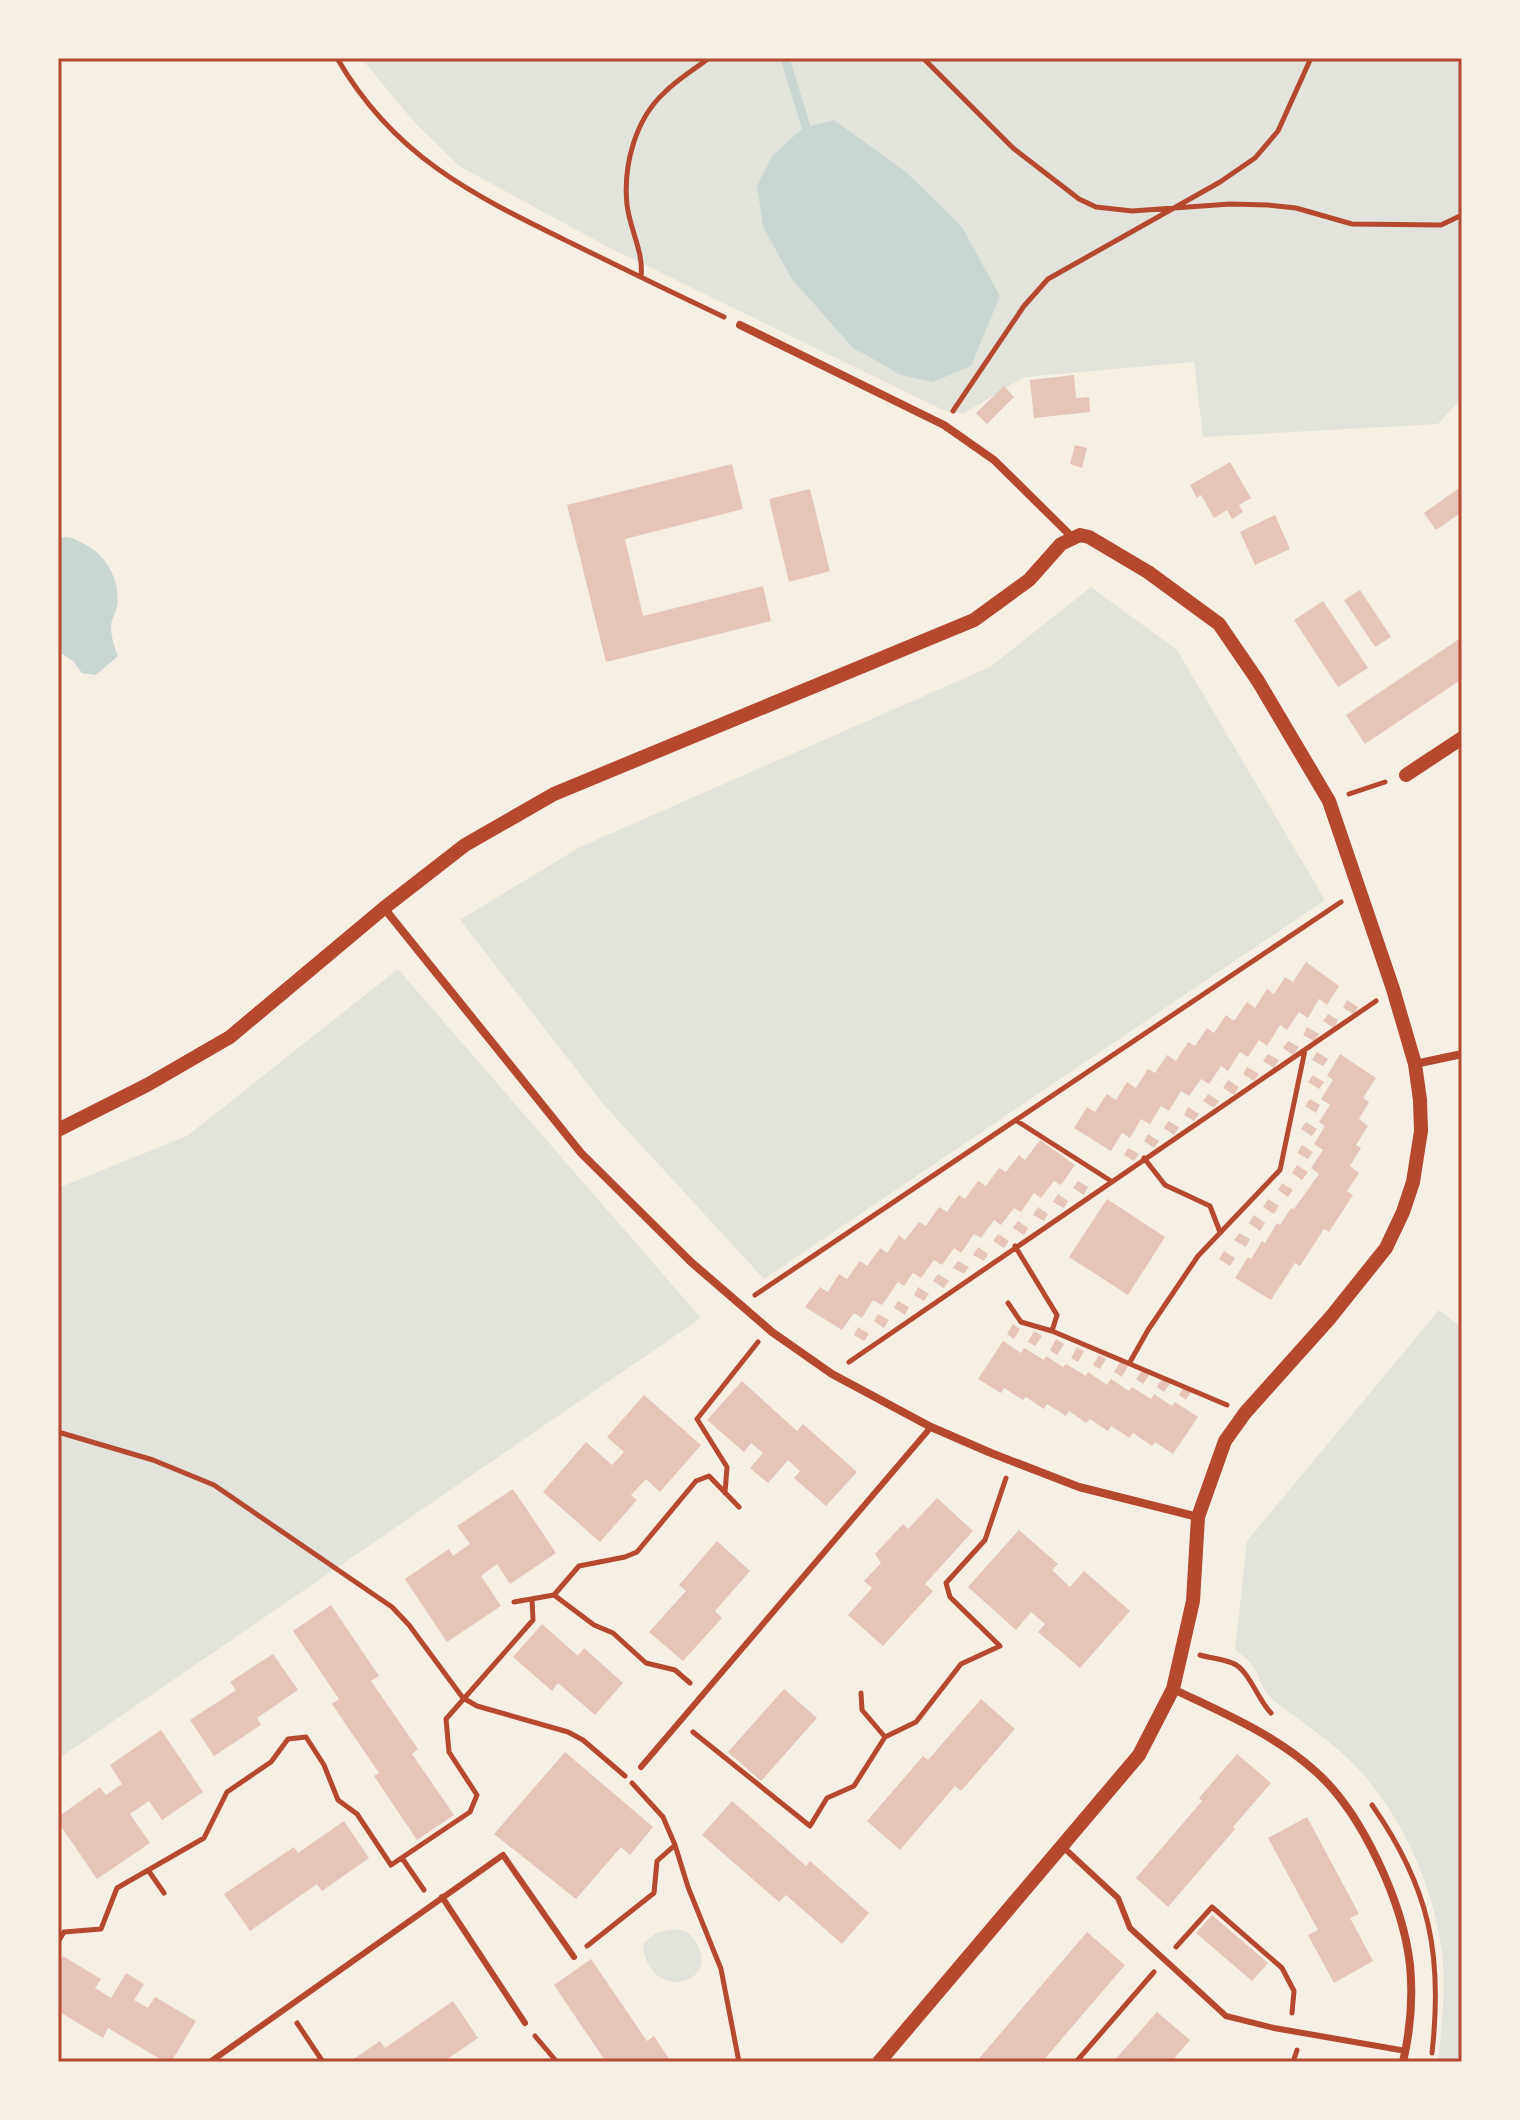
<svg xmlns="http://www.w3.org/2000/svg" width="1520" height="2120" font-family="Manrope,sans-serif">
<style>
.green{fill:#e2e4dc}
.water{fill:#c9d6d2}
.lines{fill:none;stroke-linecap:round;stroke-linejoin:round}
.stream{stroke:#c9d6d2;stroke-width:9}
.building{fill:#e6c5b7}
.path{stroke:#b5482f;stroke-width:5}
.service{stroke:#b5482f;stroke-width:6}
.minor{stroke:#b5482f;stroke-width:8}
.tertiary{stroke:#b5482f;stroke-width:14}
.neatline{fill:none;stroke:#b5482f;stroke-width:3}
</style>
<rect width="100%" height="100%" fill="#f6efe4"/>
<path class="green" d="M361,58h1101v340l-24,26 -235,13 -9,-75 -170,15 -61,37 -20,-4 -335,-163 -149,-81 -44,-43z
M1091,587l86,63 148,250 -561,379 -160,-174 -144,-185 120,-73 410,-180z
M398,969l303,349 -643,441v-571l129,-52z
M1439,1310l23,18v734h-24c4,-36 8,-73 4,-109 -9,-72 -45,-150 -99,-199 -22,-20 -49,-37 -72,-56 -18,-21 -7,-29 -36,-48l12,-109z
M674,1929c10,1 16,3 21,12 29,44 -48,63 -52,3l13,-11z"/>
<path class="water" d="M834,120l72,52 56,55 38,69 -29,70 -38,16 -32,-7 -49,-28 -60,-68 -29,-52 -6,-42 16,-30 30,-27z
M65,537c9,0 15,5 23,9 20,11 33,38 29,61 -1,6 -5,11 -6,18 0,12 3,21 7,31l-22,19 -14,-2 -9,-12 -15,-10v-112z"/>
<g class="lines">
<path class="stream" d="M785,58l21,69"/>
</g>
<path class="building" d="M1074,375l2,23 13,-1 1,15 -56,6 -4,-38z
M1004,386l10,11 -27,27 -11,-11z
M1075,445l12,3 -5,20 -12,-4z
M1230,462l21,36 -12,7 4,7 -11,7 -5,-9 -13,8 -13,-23 -4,3 -7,-13z
M732,464l11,45 -118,30 18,77 120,-30 8,35 -165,41 -39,-157z
M1462,486v26l-26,18 -12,-17z
M810,489l20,82 -41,11 -20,-83z
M1275,515l15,34 -35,16 -15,-33z
M1360,590l31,47 -16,10 -31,-47z
M1323,601l45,67 -30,19 -44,-67z
M1462,637v42l-97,65 -19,-29z
M1306,962l33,24 -12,19 -8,-6 -11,19 -9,-6 -12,18 -7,-5 -13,21 -8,-6 -11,17 -8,-5 -12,19 -7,-5 -12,18 -8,-5 -12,17 -8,-5 -12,20 -8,-5 -11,18 -9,-5 -11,19 -8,-5 -11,18 -37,-23 13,-21 8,5 12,-18 9,6 11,-18 9,6 12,-19 7,4 12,-18 9,6 12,-19 7,4 12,-18 7,5 12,-18 8,6 13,-19 8,6 12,-19 7,5 11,-17 8,5z
M1347,1000l11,7 -4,7 -11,-6z
M1328,1014l10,6 -4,8 -11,-7z
M1307,1027l12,7 -5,7 -11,-6z
M1288,1041l11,6 -6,8 -10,-7z
M1317,1052l11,7 -5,7 -11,-6z
M1268,1054l11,6 -5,8 -11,-7z
M1340,1054l36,24 -13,20 6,4 -10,17 9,7 -12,19 5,3 -11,18 9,7 -12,18 6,4 -24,37 -5,-3 -24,37 -5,-3 -24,37 -36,-22 13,-21 3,2 11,-18 3,2 12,-20 3,2 11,-17 3,1 25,-35 -8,-6 12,-18 -9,-6 11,-18 -6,-4 11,-17 -9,-6 12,-19 -6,-4z
M1247,1067l12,7 -5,7 -11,-7z
M1313,1075l11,7 -5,7 -11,-7z
M1228,1080l11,7 -5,8 -11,-7z
M1208,1094l11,7 -5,7 -11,-7z
M1310,1099l10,6 -4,8 -11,-7z
M1188,1107l11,7 -5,7 -10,-6z
M1168,1121l11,6 -5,8 -10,-7z
M1306,1122l11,7 -5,7 -11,-7z
M1148,1134l11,7 -5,7 -10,-7z
M1040,1140l35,25 -14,20 -7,-4 -13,17 -7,-5 -13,19 -7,-4 -13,17 -7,-5 -13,18 -7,-4 -13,19 -7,-5 -12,17 -8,-5 -13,18 -8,-5 -9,13 -6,-4 -16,23 -9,-5 -11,18 -8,-5 -12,17 -37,-23 15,-20 8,5 11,-18 8,5 13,-18 7,5 13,-18 7,5 12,-18 6,5 14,-18 7,4 13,-19 8,5 12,-17 6,4 13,-18 8,5 13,-18 7,4 13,-17 6,5z
M1302,1145l11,7 -5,7 -11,-6z
M1128,1148l11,6 -5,7 -10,-6z
M1297,1165l11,7 -6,8 -10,-7z
M1078,1181l10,6 -4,8 -11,-7z
M1282,1183l11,7 -5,7 -10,-7z
M1058,1194l10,7 -4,7 -11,-6z
M1107,1199l58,38 -37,58 -59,-38z
M1268,1199l11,7 -5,8 -11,-7z
M1038,1207l10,7 -4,7 -11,-6z
M1254,1215l11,8 -5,8 -11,-8z
M1018,1221l10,7 -4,7 -11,-7z
M1239,1233l11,6 -4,8 -12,-7z
M998,1234l11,7 -5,7 -11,-7z
M978,1247l10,7 -4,7 -11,-6z
M1224,1251l11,7 -5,8 -11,-7z
M958,1261l11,6 -5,7 -11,-6z
M938,1274l11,7 -5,7 -11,-7z
M918,1287l11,7 -5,7 -10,-6z
M898,1301l11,6 -4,8 -11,-7z
M878,1314l11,6 -5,8 -10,-7z
M1013,1324l7,5 -6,10 -7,-5z
M858,1327l11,7 -5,7 -10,-6z
M1034,1331l8,5 -7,10 -7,-4z
M1056,1339l8,5 -7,11 -7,-5z
M1003,1341l18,12 3,-5 20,12 2,-4 17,11 3,-3 20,12 2,-4 19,13 4,-6 18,12 3,-4 19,12 3,-5 18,12 3,-4 23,15 -25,37 -18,-12 -3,4 -19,-13 -3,5 -19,-12 -3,5 -18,-12 -4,4 -17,-12 -3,5 -19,-12 -3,5 -18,-12 -3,3 -19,-12 -3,5 -23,-14z
M1077,1347l7,4 -6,11 -7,-4z
M1099,1355l7,4 -6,10 -7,-4z
M1120,1362l8,4 -6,11 -8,-5z
M1143,1369l7,5 -7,10 -7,-5z
M1163,1377l8,5 -7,10 -7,-5z
M742,1381l55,50 6,-7 54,48 -31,34 -32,-28 6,-7 -12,-11 -20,23 -18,-15 13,-15 -12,-10 -7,9 -37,-32z
M1185,1385l8,4 -7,11 -7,-5z
M644,1395l57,50 -41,47 -14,-13 -15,16 6,5 -37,42 -57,-50 43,-50 26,23 12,-13 -17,-15z
M513,1489l43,64 -46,31 -13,-20 -16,12 20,30 -54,36 -42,-63 44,-30 4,7 17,-12 -13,-18z
M937,1498l36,33 -48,53 8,7 -50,55 -35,-31 24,-27 -8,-7 17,-18 -6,-9 28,-30 5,5z
M1019,1530l39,34 -6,6 18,17 14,-16 46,40 -50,57 -42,-36 7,-8 -14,-12 -15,18 -48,-43z
M717,1541l33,30 -35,40 7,7 -39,43 -34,-29 37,-41 -7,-6z
M331,1605l48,71 -8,5 47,68 -6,5 42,61 -37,25 -43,-64 5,-3 -47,-69 7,-5 -46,-68z
M542,1624l36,32 6,-8 39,35 -28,32 -37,-32 -6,8 -39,-34z
M273,1654l25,36 -41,28 4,7 -47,31 -24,-36 46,-30 -6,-8z
M784,1689l33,29 -56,63 -33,-29z
M981,1699l34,30 -54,62 -6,-5 -55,64 -33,-29 56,-65 5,4z
M161,1730l42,62 -41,28 -13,-19 -19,13 20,29 -53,36 -39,-57v-5l42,-30 6,8 16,-11 -12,-19z
M565,1752l88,75 -23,28 -9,-8 -45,52 -82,-65z
M1237,1754l34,29 -38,44 2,2 -67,78 -32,-29 66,-77 -3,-3z
M732,1801l74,65 4,-5 59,52 -27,31 -56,-49 -7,7 -77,-67z
M1307,1817l52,97 -9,4 23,43 -39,22 -26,-48 10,-5 -50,-92z
M344,1821l25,37 -47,33 -5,-7 -67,47 -26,-37 70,-47 4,6z
M1212,1915l56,48 -16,18 -56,-48z
M1087,1932l38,33 -83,97h-66z
M63,1956l38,23 -6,9 16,10 15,-25 18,11 -10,16 14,8 7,-11 41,24 -25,41h-6l-57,-34 -5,10 -45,-27v-46z
M591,1959l56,82 7,-5 17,26h-65l-52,-77z
M453,2001l25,37 -35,24h-94l31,-21 5,7z
M1157,2012l33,28 -19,22h-58z"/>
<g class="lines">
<path class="path" d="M337,58c57,99 136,137 234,185 51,25 102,50 153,74
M923,58l90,90 66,51 17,8 36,4 98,-7 38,1 28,3 56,16 89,1 21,-10
M641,277c3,-25 -11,-47 -14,-72 -4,-39 8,-86 38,-113 13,-13 30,-23 44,-34
M953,411l71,-105 24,-27 172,-97 35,-24 23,-27 33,-73
M1349,794l36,-12
M1017,1121l94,60
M1144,1158l21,27 45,21 10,26
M1015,1246l42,69 -5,16 175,74
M755,1295l586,-393
M1008,1303l13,19 31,9
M849,1362l527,-361
M1130,1362l18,-32 50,-74 82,-86 25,-120
M58,1432l95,28 61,25 178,122 17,18 54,73 14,8 91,26 15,8 42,36
M725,1493l2,-26 -30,-48 61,-77
M554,1595l25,-29 46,-9 12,-5 59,-71 13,-5 30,31
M514,1602l40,-7 40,30 19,8 33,30 29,7 15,13
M1200,1655c10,3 22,4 32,8 16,5 26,37 39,50
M693,1732l117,94 17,-28 27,-12 31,-49 -23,-27 -1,-17
M885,1737l31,-15 45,-58 39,-18 -50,-49 -4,-14 39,-43 21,-62
M632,1783l31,34 12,28 13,42 33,82 18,93
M1372,1805c58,83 71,150 60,248
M402,1858l22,32
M148,1870l16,23
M58,1942l6,-10 37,-3 16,-41 87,-50 23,-46 44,-30 17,-23 18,-2 18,28 14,35 19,14 34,51 79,-53 7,-17 -28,-43 -3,-33 87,-99 -1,-21
M587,1946l67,-53 3,-32 18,-16
M1176,1947l36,-40 70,61 12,23 -2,22
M297,2023l26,39
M535,2036l22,26
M1076,2062l78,-90
M1293,2062l4,-12"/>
<path class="service" d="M641,1767l290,-340
M1063,1847l55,51 12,30 96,88 48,12 132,23
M442,1897l83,126
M210,2062l293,-207 71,102"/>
<path class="minor" d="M740,325l204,100 50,35 78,77
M384,908l197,245 110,109 81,70 60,42 99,53 60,26 88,34 119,30
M1415,1064l47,-10
M1173,1689c50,24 101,45 142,82 47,41 88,132 95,194 3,31 0,67 -7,97"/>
<path class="tertiary" d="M1406,775l56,-37
M58,1130l89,-45 83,-48 154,-129 81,-63 89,-51 420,-174 55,-40 32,-36 19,-9 9,2 59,35 71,52 39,57 71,120 64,188 22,75 5,36 1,31 -8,51 -10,30 -17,36 -56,70 -85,95 -20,28 -27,76 -5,84 -20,88 -34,66 -260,307"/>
</g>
<rect width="1520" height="2120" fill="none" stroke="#f6efe4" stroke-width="120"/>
<rect x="60" y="60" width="1400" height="2000" class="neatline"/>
</svg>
